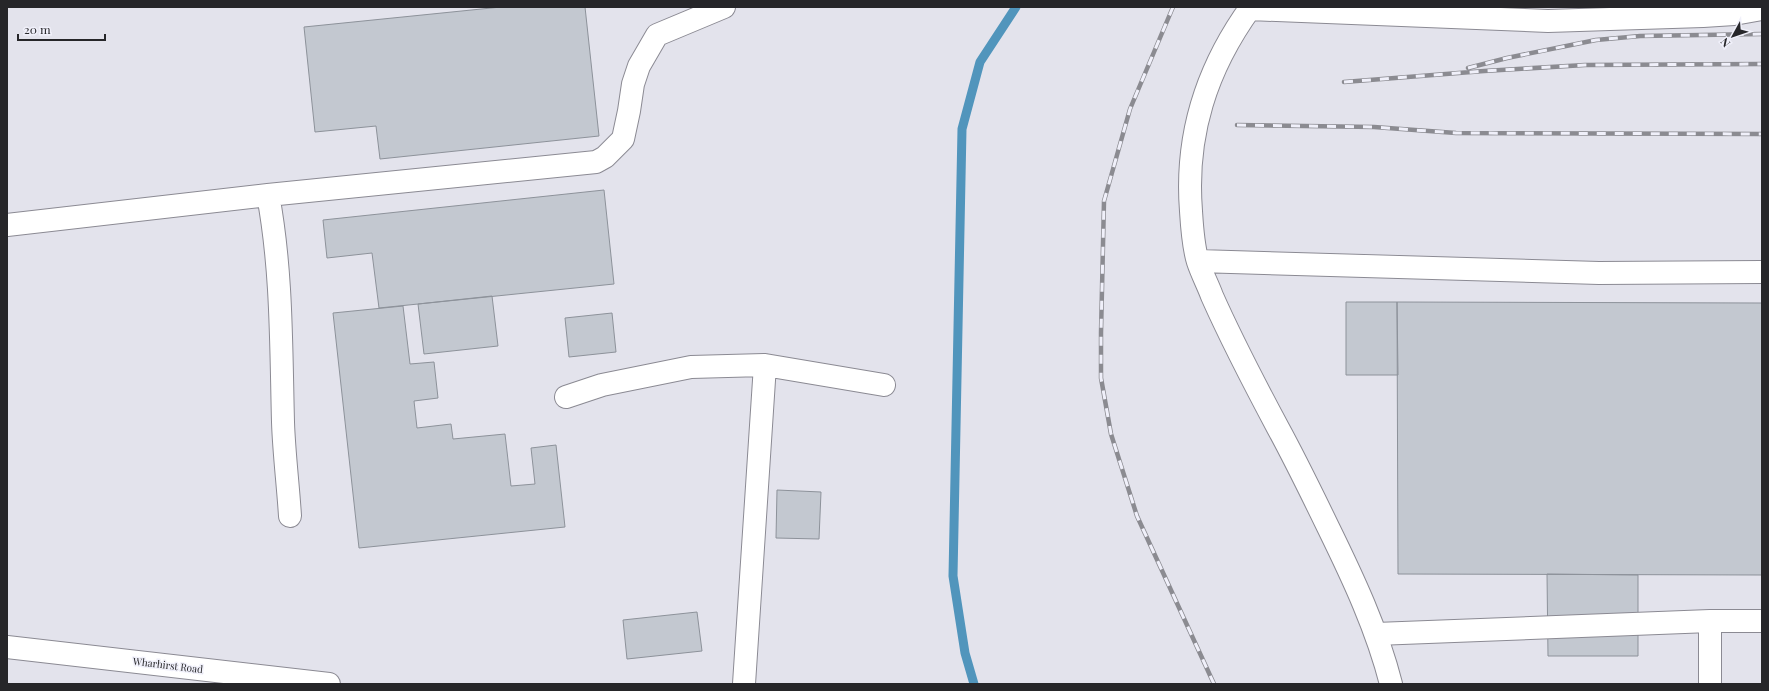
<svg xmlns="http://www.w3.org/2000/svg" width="1769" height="691" font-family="'Playfair Display',serif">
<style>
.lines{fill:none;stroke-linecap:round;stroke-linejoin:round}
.stream{stroke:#5195bc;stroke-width:9}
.building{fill:#c3c8d0;stroke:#8d929a}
.minor-casing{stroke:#8b8a93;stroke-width:24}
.minor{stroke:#fff;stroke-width:22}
.rail-casing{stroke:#8b8b91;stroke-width:4.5}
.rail{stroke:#f0f0fa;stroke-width:3;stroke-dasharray:9;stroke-linecap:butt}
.labels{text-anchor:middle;stroke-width:3;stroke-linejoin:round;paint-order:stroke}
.street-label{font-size:10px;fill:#262629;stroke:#f0f0fa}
</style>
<rect width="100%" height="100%" fill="#e3e3ec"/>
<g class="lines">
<path class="stream" d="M974,684l-9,-31 -12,-77 9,-447 18,-67 36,-55"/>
</g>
<path class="building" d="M501,7h84l14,129 -219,23 -4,-33 -61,6 -11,-105z
M604,190l10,94 -235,24 -7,-55 -45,5 -4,-38z
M492,296l6,50 -74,8 -6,-50z
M1346,302h51l1,73h-52z
M1397,302l365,1v272l-364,-1z
M403,306l7,58 24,-2 4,36 -24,3 3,27 34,-4 2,15 52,-5 6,52 24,-2 -4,-36 25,-3 9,82 -206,21 -26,-235z
M612,313l4,39 -47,5 -4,-39z
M777,490l44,2 -2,47 -43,-1z
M1547,574l91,1v81h-90z
M697,612l5,39 -75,8 -4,-39z"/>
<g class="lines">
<g class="minor-casing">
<path id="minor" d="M1251,7c-45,62 -66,128 -60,204 1,16 2,35 7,51 4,12 10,23 14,34 20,45 43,89 66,132 18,33 34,66 50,99 25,51 49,102 63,157
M1250,9l298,12 155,-5 1,-9
M1703,16l31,-2 28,-5
M268,195c14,75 13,151 15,227 1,31 5,62 7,94
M7,225l261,-30 328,-33 9,-5 18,-18 6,-28 4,-27 6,-18 18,-31 67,-28
M1198,261l401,12 163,-1
M566,397l36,-12 89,-18 74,-2
M1376,634l334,-13h52
M7,647l322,37
M744,684l21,-319 119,20
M1710,684v-63"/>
</g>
<use href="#minor" class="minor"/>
<g class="rail-casing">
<path id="rail" d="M1173,7l-43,102 -26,92 -3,132v45l10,56 26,82 77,168
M1468,68l39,-10 89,-18 44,-4 122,-2
M1344,82l140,-11 101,-6 177,-1
M1237,125l137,2 82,6 306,1"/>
</g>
<use href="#rail" class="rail"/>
</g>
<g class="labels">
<g class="street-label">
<text transform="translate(168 665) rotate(7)" y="4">Wharhirst Road</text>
</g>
</g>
<rect width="1769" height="691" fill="none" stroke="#262629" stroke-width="16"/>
<g transform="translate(1733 36) rotate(230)" stroke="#f0f0fa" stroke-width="3" paint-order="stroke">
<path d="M0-3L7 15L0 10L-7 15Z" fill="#262629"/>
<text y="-6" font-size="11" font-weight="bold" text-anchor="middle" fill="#262629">N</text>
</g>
<path d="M18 34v6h87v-6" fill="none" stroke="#262629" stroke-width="2"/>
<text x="24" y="34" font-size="12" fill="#262629" stroke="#f0f0fa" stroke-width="3" paint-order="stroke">20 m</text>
</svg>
